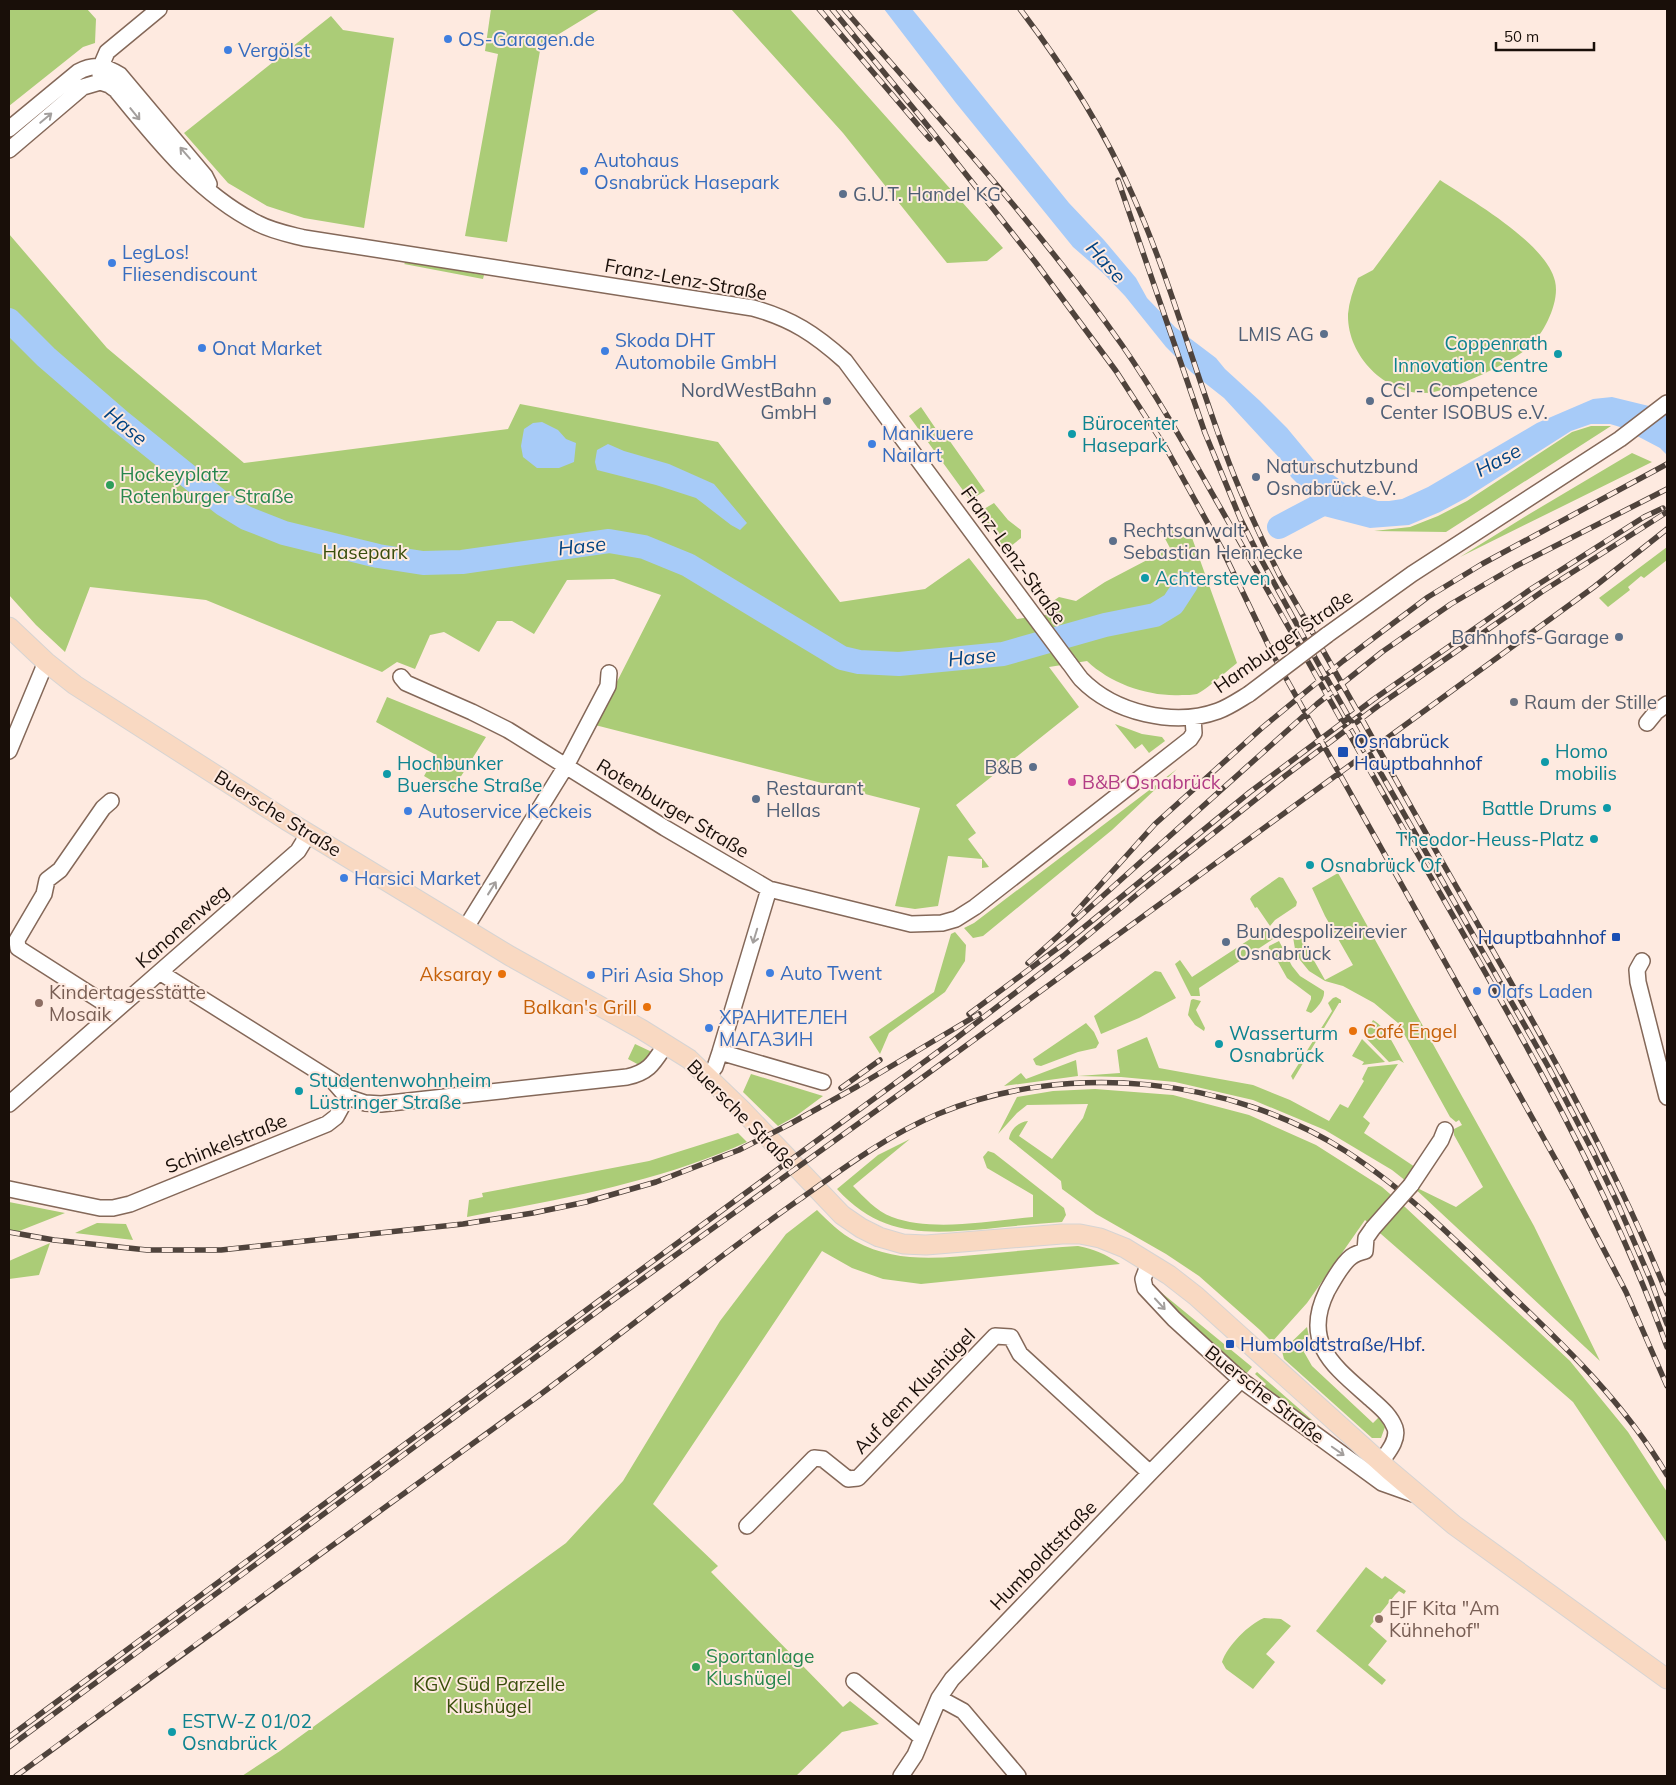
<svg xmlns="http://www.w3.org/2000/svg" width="1676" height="1785" font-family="Mulish,sans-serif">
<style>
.green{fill:#abcc77}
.water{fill:#a7cbf8}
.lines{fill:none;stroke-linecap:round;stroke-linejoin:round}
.river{stroke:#a7cbf8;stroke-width:24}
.minor-casing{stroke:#846859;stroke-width:18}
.major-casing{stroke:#d6d4d3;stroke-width:21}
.minor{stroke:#fff;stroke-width:15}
.major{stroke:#f9d9c2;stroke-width:19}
.rail-casing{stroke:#4f433c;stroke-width:5.5}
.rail{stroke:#feeae0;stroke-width:4;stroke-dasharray:11;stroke-linecap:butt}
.minor-bridge-casing{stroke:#846859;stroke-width:18;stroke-linecap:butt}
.minor-bridge{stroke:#fff;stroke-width:15}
.oneway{stroke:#a39f9d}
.shop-dot{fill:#3f7fe0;stroke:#feeae0;stroke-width:2}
.service-dot{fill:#5c6f8a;stroke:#feeae0;stroke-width:2}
.culture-dot{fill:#0f9aa8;stroke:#feeae0;stroke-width:2}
.leisure-dot{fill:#2e9e5b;stroke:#feeae0;stroke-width:2}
.worship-dot{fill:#6b7280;stroke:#feeae0;stroke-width:2}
.transit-dot{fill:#1a4fb4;stroke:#feeae0;stroke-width:2}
.hotel-dot{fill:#d1479c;stroke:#feeae0;stroke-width:2}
.food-dot{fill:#e8710a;stroke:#feeae0;stroke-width:2}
.education-dot{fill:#8d6e63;stroke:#feeae0;stroke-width:2}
.labels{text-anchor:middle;stroke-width:4;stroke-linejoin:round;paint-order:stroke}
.shop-label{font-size:19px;fill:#366cbe;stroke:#feeae0;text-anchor:start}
.service-label{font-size:19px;fill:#4e5e75;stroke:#feeae0;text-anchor:start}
.street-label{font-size:19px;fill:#190f09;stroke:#feeae0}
.culture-label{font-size:19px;fill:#0d838f;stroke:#feeae0;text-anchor:start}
.leisure-label{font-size:19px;fill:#27864d;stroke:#feeae0;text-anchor:start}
.park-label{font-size:19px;fill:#394e0c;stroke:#feeae0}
.worship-label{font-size:19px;fill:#5b616d;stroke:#feeae0;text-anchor:start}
.transit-label{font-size:19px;fill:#164399;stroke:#feeae0;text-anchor:start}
.hotel-label{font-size:19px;fill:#b23c85;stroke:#feeae0;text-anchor:start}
.food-label{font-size:19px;fill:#c56008;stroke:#feeae0;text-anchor:end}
.education-label{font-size:19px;fill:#785e54;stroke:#feeae0;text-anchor:start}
.water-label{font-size:20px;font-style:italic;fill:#004281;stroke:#feeae0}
</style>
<rect width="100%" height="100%" fill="#feeae0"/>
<path class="green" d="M9,9h78l9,10 -1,24 -12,4 -74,59z
M491,9h109l-59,36 -34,197 -42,-6 33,-182 -13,-3z
M731,9h59l213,239 -16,13 -40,2 -104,-130z
M331,16l12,14 51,8 -30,190 -60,-10 -37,-12 -39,-23 -44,-50z
M1440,180c32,21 106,63 115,101 5,20 -10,51 -25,65 -17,16 -82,47 -106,47 -40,0 -77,-38 -76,-79 1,-12 5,-24 10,-36l15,-8z
M9,234l98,114 137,115 264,-34 12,-25 198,38 122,160 85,-13 44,-31 48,61 34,-5 -5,-8 13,-9 17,4 29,-19 65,-34 -9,-17 6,-4 24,8 46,128c-9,7 -31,27 -40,31 -4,1 -11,1 -15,1 -33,2 -71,-11 -95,-34l-38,6 30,40 -123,98 20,28 -8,6 21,28 -7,1v-9l-34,-3 -10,50 -23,3 -20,-3 25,-98 -325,-83 66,-130 -47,-16 -47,1 -33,54 -22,-13h-15l-18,31 -35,-20 -14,3 -15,34 -18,-7 -15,10 -176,-72 -116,-13 -25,65 -29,-27 -27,-30z
M408,260l76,15 -1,4 -79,-15z
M921,407l15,22 6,1 43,61 -15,9 -61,-84z
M1591,426h20l-165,106 -72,-1 36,-4 28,-11 29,-15 105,-69z
M1632,453l20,9 -192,95 71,-44z
M994,503l14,17 13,10v8l-15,12 -27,-38z
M1667,547v13l-23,18 -3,-2 -13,11 2,3 -22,17 -9,-9z
M387,697l99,40 -35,55 -27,-16 12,-21 -60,-33z
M1115,724l27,10 20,3 3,4 -16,12 -7,-9 -7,5z
M1177,769l-65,61 -129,106 -10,2 -9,-10 10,-5z
M1338,873l196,353 66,135 -189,-176 -19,-15 -67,-40 -72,-30 -78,-18 -54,-5 -43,-1 -74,10 17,-13 5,6 50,-19 2,16 42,-3 -3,-23 30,-13 12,31 94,17 37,15 39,21 11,-17 8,4 16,-27 -2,-2 6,-12 30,-3 -35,53 7,6 -6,10 57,38 -10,14 45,22 27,-20 -29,-52v-6l8,-4 -3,-5 -3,2 -6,-5 -52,-94 -24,-20 -31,-17 -18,-5 -16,-10 -9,-11 -5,-11 -2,-12 6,-3 26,46 28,-15 -28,-49 -13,-28z
M1279,877l4,1 14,24 -1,4 -21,14 -5,6 -13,-19 -2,1 -5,-9 2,-3z
M1267,928l5,2 4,7 -77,51 1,8h-9l-16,-32 5,-4 12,17z
M955,932l11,13 -1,16 -20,31 -56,41 -9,21 -11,-17 65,-45 17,-58z
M1279,941l13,25 8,10 24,15c1,8 -7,17 -13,22l-5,-2 5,-12v-3l-24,-18 -14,-25 -5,-1 1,-6z
M1155,971l6,1 15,26 -37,20 -38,16 -7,-18z
M1336,997l5,3v3h-2l-46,77 -2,-4 41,-65 -4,-8 5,-5z
M1193,999l8,2 -5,9 9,18 -1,3 -9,-6 -7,-10 3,-15z
M1373,1020c15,9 22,28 31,43l-5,-3 -10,2 -25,-26z
M1086,1023l8,9 5,11 -3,5 -18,4 -37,14 -5,-1 -3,-6z
M1362,1039l23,23 -23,3 2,-3 -12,-6z
M635,1044l17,8 -2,6 -9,8 -13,-7z
M751,1074l72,22 -27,20 -18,10 -35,-34z
M1095,1089l78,6 76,20 67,30 66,42 23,20 165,154 58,71 39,60v51l-94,-141 -208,-182 -58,83 -35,39 -12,-12 -61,-54 -33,-22 -70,-40 -34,-25 -1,-8 -52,-42c1,-9 9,-17 19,-18l-9,15 33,23 31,-41 5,-14 -61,1 -10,8 -19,21 19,-37 36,-6z
M738,1133l9,9c-88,40 -185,57 -280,75l2,-17 14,-3 -1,-4 167,-32z
M910,1139l-57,47c11,11 23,25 39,31 39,15 99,4 141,0v-22l-46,-27 -4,-11 5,-6 6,2 70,55 2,7 -4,7c-25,2 -51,4 -76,7 -60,5 -105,8 -149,-40l41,-34z
M9,1202l56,11 -56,22z
M817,1210c11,11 24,24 38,31 42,23 86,17 131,13 31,-3 61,-6 92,-8 16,3 28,8 42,18l-199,20 -38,-5 -31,-11 -30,-17 -169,253 65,62 -7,6 132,135 7,-6 29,23 -37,8 -46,44h-554l38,-25 286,-208 57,-62 97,-160 66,-87z
M97,1223l29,1 7,16 -58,-7z
M50,1243l-11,32 -30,4v-18z
M1157,1289l95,78 -6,7 -65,-59z
M1307,1327l2,10 -8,3 3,12 8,14 61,57 6,-6 6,10 -4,11h-9l-88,-79 -2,-8z
M1257,1372l78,68 -72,-52 3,-4 -11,-10z
M1366,1567l16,12 3,-3 21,15 -2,3 -5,-3 -4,4 -25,31 17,15 -19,24 18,15 -4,5 -66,-54z
M1264,1618l17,1 10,7 -25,28 9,8 -22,27 -27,-20 -4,-7c5,-16 27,-38 42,-44z"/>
<path class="water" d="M884,9h28l157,194 35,37 32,38 11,20 28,29 41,31 9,11 35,32 27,27 29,35 47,33 15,5h11l13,-2 26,-12 109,-64 56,-24 19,-2 41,10 14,8v40l-7,-7 -40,-21 -10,-3h-19l-20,7 -105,67 -26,14 -31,13 -39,3 -54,-14 -8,2 -3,-3v-4l5,-9 -1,-5 -18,-18 -6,-13 -61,-66 -33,-26 -25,-25 -41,-51 -21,-22 -31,-27 -117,-144z
M542,422l16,8 8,9 10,4 -2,19 -15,6h-22l-14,-11 -2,-11 3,-17 9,-6z
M608,444l16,7 45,13 45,20 33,39 -7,7 -9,-5 -35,-27 -40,-13 -59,-15 -2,-8 2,-12z"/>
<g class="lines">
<path class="river" d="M9,320l37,37 74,64 103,83 23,14 38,15 94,23 45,7 39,-1 147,-21 35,6 44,18 154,93 17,4 40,2 104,-10 102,-29 50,-10 18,-11 13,-20
M1279,527l53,-28"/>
<g class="minor-casing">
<path id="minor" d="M100,75l1,-9 6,-14 52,-43
M9,129l69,-57c17,-9 27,-6 42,3l85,101 4,8
M9,150l74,-63 17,-5 9,3 7,5c40,49 83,104 141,133 15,8 31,11 47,15l449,70c39,11 62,26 92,53l224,302c4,5 8,11 12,16 33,34 93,48 137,32 11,-4 21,-11 31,-17
M1327,635l85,-61 208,-135 47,-36
M401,677l5,6 66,29 36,18 157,98 104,61 142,35 31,-1 14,-4 19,-12 215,-168 4,-6 -1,-16
M1647,723l9,-11 11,-8
M9,751l37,-89
M111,801l-8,7 -43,62 -13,10 -3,14 -27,46 1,8 97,62
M465,929l101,-163 42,-80 1,-13
M1642,961l-5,9 1,12 29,115
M161,973l172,108 14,16
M720,1052l103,30
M708,1076l7,-9 5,-15 49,-163
M9,1104c96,-85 193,-168 289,-253l11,-18
M1411,1185l30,-45 4,-10
M9,1189l91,19h13l17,-4 197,-80 9,-7 11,-20 18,6 16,1 246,-27c23,-5 27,-15 39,-33
M1373,1228l-7,10 -1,13c-4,1 -10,3 -14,6 -8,6 -19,25 -24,34 -26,53 8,76 44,108 10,9 19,16 24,29 4,12 -8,25 -14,34
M1149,1263l-6,16 2,9 29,31 67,61 141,103 31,11
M747,1526l67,-68 9,1 25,20 10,-1 137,-142 16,1 9,17 130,119
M854,1681l68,57
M939,1698l24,13 55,65
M901,1776l14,-21 24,-57 13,-19 198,-206 91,-93"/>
</g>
<g class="major-casing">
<path id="major" d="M9,627l37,35 29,23 211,135 224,136 131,73 48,30 52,50 101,106 19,13 18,9 24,7 23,1 136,-11h18l20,4 25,10 44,27 27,21 193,174 65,55 213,154"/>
</g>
<use href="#minor" class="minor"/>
<use href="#major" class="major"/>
<g class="rail-casing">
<path id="rail" d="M819,9l111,130
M832,9l91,111 113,143 80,108 50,77 55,99 52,108 298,532 55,105 41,94
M844,9c95,110 194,217 278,336 42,61 77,126 114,190 57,99 112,198 169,297 95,167 196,333 262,515
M1020,9c44,58 84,120 113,187 40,89 64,186 100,277 14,35 30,69 47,103 59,100 114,202 172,303 77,135 157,271 215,415
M1118,180l87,253 35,85 16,32 62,113 231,405 43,82 25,52 34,79 16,43
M1074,914l81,-90 108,-97 80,-66 85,-64 54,-33 185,-100
M1028,963l289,-259 65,-52 69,-48 65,-38 151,-77
M969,1014l97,-72 184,-150 124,-93 157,-110 113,-72 19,-9
M841,1088l39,-28
M9,1232l45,8 93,10h74l242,-26 70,-11 53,-11 70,-20 83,-32 51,-26 68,-38 121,-72
M9,1737l599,-443 346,-254 109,-84 77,-64 145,-116 93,-70 165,-115 124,-79
M9,1747l593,-439 317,-228 675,-493 73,-58
M16,1776c98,-72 196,-144 295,-215 76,-56 154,-111 230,-167 87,-65 171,-133 259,-195 45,-32 88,-64 138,-85 128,-54 293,-37 409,38 60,39 111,90 161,140 59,56 117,112 159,183"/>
</g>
<use href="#rail" class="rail"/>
<g class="minor-bridge-casing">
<path id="minor-bridge" d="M1249,694l78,-59
M1373,1228l38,-43"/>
</g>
<use href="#minor-bridge" class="minor-bridge"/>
</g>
<defs><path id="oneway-shaft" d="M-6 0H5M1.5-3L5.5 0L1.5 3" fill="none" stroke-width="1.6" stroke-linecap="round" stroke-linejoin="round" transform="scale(1.25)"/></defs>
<g class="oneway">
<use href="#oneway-shaft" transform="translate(135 114) rotate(51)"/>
<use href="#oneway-shaft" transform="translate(46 118) rotate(-40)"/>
<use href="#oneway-shaft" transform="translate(185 153) rotate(-131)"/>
<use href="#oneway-shaft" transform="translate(492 888) rotate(-58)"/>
<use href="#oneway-shaft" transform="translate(755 936) rotate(107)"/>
<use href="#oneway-shaft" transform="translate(1160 1304) rotate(47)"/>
<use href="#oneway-shaft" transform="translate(1338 1451) rotate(35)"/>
</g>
<g class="shop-dot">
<circle cx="448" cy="39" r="5"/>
<circle cx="228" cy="50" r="5"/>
<circle cx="584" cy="171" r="5"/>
<circle cx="112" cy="263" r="5"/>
<circle cx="202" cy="348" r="5"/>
<circle cx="605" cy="351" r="5"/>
<circle cx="872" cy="444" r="5"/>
<circle cx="408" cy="811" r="5"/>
<circle cx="344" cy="878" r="5"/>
<circle cx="770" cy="973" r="5"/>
<circle cx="591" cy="975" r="5"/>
<circle cx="1477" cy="991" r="5"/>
<circle cx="709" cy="1028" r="5"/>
</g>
<g class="service-dot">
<circle cx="843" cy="194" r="5"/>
<circle cx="1324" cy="334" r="5"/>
<circle cx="827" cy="401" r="5"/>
<circle cx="1370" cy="401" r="5"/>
<circle cx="1256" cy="477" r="5"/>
<circle cx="1113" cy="541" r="5"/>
<circle cx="1619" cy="637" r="5"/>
<circle cx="1033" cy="767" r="5"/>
<circle cx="756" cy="799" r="5"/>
<circle cx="1226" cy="942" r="5"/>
</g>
<g class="culture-dot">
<circle cx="1558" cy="354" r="5"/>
<circle cx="1072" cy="434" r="5"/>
<circle cx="1145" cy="578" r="5"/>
<circle cx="1545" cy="762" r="5"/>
<circle cx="387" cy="774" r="5"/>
<circle cx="1607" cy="808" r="5"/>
<circle cx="1594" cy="839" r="5"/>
<circle cx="1310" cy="865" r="5"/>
<circle cx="1219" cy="1044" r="5"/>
<circle cx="299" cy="1091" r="5"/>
<circle cx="172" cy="1732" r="5"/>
</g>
<g class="leisure-dot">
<circle cx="110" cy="485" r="5"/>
<circle cx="696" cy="1667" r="5"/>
</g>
<circle class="worship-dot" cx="1514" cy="702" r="5"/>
<g class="transit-dot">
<rect x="1337" y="746" width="12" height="12" rx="2.5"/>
<rect x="1611" y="932" width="10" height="10" rx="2.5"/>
<rect x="1225" y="1339" width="10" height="10" rx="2.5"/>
</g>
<circle class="hotel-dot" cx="1072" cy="782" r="5"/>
<g class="food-dot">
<circle cx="502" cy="974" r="5"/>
<circle cx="647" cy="1007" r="5"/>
<circle cx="1353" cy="1031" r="5"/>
</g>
<g class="education-dot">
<circle cx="39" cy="1003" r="5"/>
<circle cx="1379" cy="1619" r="5"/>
</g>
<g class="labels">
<g class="shop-label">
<text x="458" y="46">OS-Garagen.de</text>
<text x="238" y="57">Vergölst</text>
<text x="594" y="167">Autohaus<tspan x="594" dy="22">Osnabrück Hasepark</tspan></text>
<text x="122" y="259">LegLos!<tspan x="122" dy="22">Fliesendiscount</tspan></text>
<text x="615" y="347">Skoda DHT<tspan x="615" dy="22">Automobile GmbH</tspan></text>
<text x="212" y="355">Onat Market</text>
<text x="882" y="440">Manikuere<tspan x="882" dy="22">Nailart</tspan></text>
<text x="418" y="818">Autoservice Keckeis</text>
<text x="354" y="885">Harsici Market</text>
<text x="780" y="980">Auto Twent</text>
<text x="601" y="982">Piri Asia Shop</text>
<text x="1487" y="998">Olafs Laden</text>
<text x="719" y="1024">ХРАНИТЕЛЕН<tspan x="719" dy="22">МАГАЗИН</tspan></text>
</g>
<g class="service-label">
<text x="853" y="201">G.U.T. Handel KG</text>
<text x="1314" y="341" text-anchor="end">LMIS AG</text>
<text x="817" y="397" text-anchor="end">NordWestBahn<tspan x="817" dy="22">GmbH</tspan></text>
<text x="1380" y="397">CCI - Competence<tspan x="1380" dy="22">Center ISOBUS e.V.</tspan></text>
<text x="1266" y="473">Naturschutzbund<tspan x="1266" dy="22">Osnabrück e.V.</tspan></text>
<text x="1123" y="537">Rechtsanwalt<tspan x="1123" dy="22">Sebastian Hennecke</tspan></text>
<text x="1609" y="644" text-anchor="end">Bahnhofs-Garage</text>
<text x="1023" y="774" text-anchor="end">B&amp;B</text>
<text x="766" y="795">Restaurant<tspan x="766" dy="22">Hellas</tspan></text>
<text x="1236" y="938">Bundespolizeirevier<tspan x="1236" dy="22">Osnabrück</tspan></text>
</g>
<g class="street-label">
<text transform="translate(686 279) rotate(10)" y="7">Franz-Lenz-Straße</text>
<text transform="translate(1014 555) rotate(54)" y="7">Franz-Lenz-Straße</text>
<text transform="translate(1283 641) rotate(-35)" y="7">Hamburger Straße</text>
<text transform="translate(673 808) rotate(31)" y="7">Rotenburger Straße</text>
<text transform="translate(278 813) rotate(32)" y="7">Buersche Straße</text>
<text transform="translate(182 926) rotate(-41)" y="7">Kanonenweg</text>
<text transform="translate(742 1114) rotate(45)" y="7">Buersche Straße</text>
<text transform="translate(226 1143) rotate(-22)" y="7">Schinkelstraße</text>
<text transform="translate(914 1391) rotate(-46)" y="7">Auf dem Klushügel</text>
<text transform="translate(1265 1394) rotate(38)" y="7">Buersche Straße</text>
<text transform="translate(1043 1555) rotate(-46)" y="7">Humboldtstraße</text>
</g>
<g class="culture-label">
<text x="1548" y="350" text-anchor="end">Coppenrath<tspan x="1548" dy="22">Innovation Centre</tspan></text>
<text x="1082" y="430">Bürocenter<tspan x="1082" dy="22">Hasepark</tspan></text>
<text x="1155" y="585">Achtersteven</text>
<text x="1555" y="758">Homo<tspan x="1555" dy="22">mobilis</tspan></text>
<text x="397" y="770">Hochbunker<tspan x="397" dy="22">Buersche Straße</tspan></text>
<text x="1597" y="815" text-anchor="end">Battle Drums</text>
<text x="1584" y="846" text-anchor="end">Theodor-Heuss-Platz</text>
<text x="1320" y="872">Osnabrück Of</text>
<text x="1229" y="1040">Wasserturm<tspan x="1229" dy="22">Osnabrück</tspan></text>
<text x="309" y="1087">Studentenwohnheim<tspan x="309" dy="22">Lüstringer Straße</tspan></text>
<text x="182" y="1728">ESTW-Z 01/02<tspan x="182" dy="22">Osnabrück</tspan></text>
</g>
<g class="leisure-label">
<text x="120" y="481">Hockeyplatz<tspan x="120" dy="22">Rotenburger Straße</tspan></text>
<text x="706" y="1663">Sportanlage<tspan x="706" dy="22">Klushügel</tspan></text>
</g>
<g class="park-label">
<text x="365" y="559">Hasepark</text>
<text x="489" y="1691">KGV Süd Parzelle<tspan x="489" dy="22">Klushügel</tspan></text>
</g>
<g class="worship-label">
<text x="1524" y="709">Raum der Stille</text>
</g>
<g class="transit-label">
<text x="1354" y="748">Osnabrück<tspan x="1354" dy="22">Hauptbahnhof</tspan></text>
<text x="1606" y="944" text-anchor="end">Hauptbahnhof</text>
<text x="1240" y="1351">Humboldtstraße/Hbf.</text>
</g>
<g class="hotel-label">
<text x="1082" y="789">B&amp;B Osnabrück</text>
</g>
<g class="food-label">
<text x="492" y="981">Aksaray</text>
<text x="637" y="1014">Balkan's Grill</text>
<text x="1363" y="1038" text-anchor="start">Café Engel</text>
</g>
<g class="education-label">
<text x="49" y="999">Kindertagesstätte<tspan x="49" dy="22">Mosaik</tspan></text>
<text x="1389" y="1615">EJF Kita "Am<tspan x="1389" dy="22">Kühnehof"</tspan></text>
</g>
<g class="water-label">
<text transform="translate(1106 262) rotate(48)" y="7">Hase</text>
<text transform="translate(126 426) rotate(39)" y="7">Hase</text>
<text transform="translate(1498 460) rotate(-28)" y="7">Hase</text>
<text transform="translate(582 546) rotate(-6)" y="7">Hase</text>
<text transform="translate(972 657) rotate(-6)" y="7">Hase</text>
</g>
</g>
<rect width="1676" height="1785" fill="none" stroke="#190f09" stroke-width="20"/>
<path d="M1496 42v8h98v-8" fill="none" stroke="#190f09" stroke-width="2.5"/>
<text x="1504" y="42" font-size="15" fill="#190f09" stroke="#feeae0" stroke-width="4" paint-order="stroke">50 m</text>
</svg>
